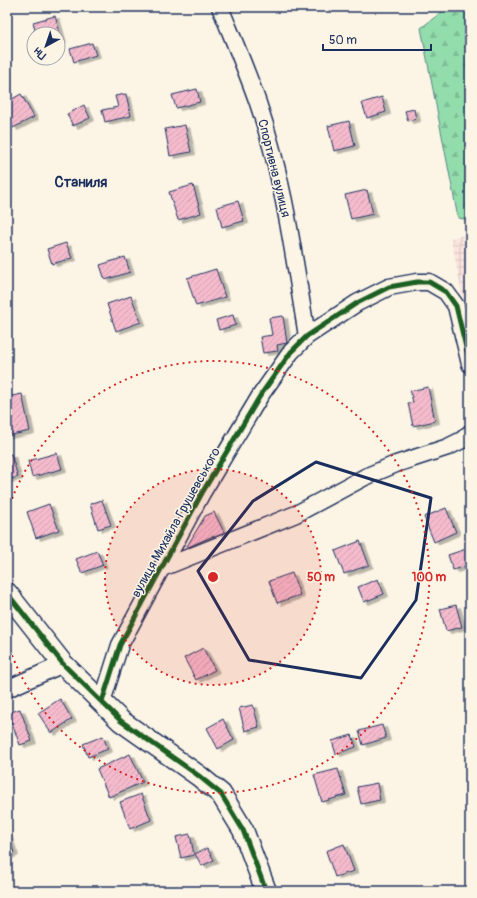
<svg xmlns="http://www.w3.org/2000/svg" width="477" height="898" font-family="Pangolin,sans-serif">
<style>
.industrial{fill:url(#industrial-grid)}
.forest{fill:url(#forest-firs);stroke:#578685}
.building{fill:url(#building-hatch);stroke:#1b2f5e;filter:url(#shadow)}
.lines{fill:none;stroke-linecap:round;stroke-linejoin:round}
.minor-casing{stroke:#1b2f5e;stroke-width:19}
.tertiary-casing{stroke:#1b2f5e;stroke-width:23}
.minor{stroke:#fcf5e5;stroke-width:16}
.tertiary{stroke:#fcf5e5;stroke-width:20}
.cycleway-casing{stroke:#fcf5e5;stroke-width:8}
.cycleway{stroke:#1b5e20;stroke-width:5}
.marked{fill:none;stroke:#1b2f5e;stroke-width:3;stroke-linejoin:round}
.ring{fill:none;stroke:#d62828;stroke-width:2;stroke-dasharray:2 4}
.labels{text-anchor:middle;stroke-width:3;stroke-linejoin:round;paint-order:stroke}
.street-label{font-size:13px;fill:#1b2f5e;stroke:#fcf5e5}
.quarter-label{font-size:15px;font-weight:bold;fill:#1b2f5e;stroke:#fcf5e5}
.centre{fill:#d62828;stroke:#fcf5e5;stroke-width:2}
.ring-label{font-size:12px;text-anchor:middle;font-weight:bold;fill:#d62828;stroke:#fcf5e5;stroke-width:3;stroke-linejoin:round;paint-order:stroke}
</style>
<defs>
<pattern id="industrial-grid" width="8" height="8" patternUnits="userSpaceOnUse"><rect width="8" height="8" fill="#fae4de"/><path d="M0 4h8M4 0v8" fill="none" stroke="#d6c4c1"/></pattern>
<pattern id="forest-firs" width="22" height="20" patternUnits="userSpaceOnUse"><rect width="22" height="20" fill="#93ddac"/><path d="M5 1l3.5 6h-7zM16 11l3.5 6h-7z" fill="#7ebe96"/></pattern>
<pattern id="building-hatch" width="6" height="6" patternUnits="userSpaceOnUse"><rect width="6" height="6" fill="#f5bbcd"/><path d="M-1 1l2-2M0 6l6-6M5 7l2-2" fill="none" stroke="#d1a1b2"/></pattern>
<filter id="shadow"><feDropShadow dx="4.5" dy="2.5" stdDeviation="0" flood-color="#0004"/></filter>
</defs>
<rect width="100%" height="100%" fill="#fcf5e5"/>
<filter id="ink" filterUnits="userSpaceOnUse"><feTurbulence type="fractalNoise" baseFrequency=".025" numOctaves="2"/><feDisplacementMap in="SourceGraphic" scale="8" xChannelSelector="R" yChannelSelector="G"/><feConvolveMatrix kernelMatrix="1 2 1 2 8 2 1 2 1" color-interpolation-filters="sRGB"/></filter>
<g filter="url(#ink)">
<path class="industrial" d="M470,234v100l-19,-96z"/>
<path class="forest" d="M448,7h22v213l-12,-2 -37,-190z"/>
<path class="building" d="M55,16l7,24 -4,1v-7h-22l-3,-12z
M92,43l4,12 -22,7 -4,-13z
M197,89l3,13 -24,6 -4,-13z
M21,94l13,23 -21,11 -6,-11v-15z
M126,94l5,22 -26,6 -3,-12 16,-3 -3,-11z
M382,97l4,15 -19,6 -5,-15z
M84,105l6,13 -17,8 -6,-12z
M414,109l2,10 -8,2 -3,-10z
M349,121l6,25 -21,5 -6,-25z
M185,125l6,27 -21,4 -5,-27z
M193,185l8,28 -23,7 -9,-28z
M367,190l6,24 -22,5 -6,-24z
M238,201l6,20 -22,6 -5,-20z
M66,243l6,15 -20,6 -5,-15z
M125,257l5,15 -25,8 -5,-15z
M216,269l9,28 -29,9 -9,-28z
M131,296l10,26 -25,9 -9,-27z
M233,315l3,10 -17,5 -3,-10z
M283,316l4,27 -10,2 1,6 -15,2 -3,-16 12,-2 -3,-17z
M428,387l7,34 -22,5 -5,-23 5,-1 -3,-11z
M22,394l8,37 -23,5v-39z
M57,453l5,16 -30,8 -4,-16z
M11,454l7,23 -11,3v-25z
M102,500l9,25 -13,4 -8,-25z
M49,504l10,26 -23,8 -9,-26z
M446,508l10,24 -22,10 -10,-25z
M214,512l11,22 -10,6 -2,-4 -27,12 19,-32z
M360,541l9,24 -25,9 -9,-23z
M469,548l1,17 -17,5 -5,-15z
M97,551l6,14 -21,8 -6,-14z
M292,573l8,22 -23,8 -8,-22z
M378,579l6,15 -20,8 -6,-15z
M456,605l6,22 -16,4 -6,-22z
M203,648l12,22 -19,10 -12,-22z
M60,699l12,20 -21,14 -13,-20z
M253,705l6,22 -14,4 -6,-23z
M20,709l12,32 -12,4 -12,-32z
M223,719l11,21 -16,9 -11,-21z
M382,725l4,13 -23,7 -4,-14z
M352,735l4,12 -20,7 -4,-13z
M103,736l5,13 -20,8 -5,-13z
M130,754l13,28 -34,15 -12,-28z
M338,769l8,26 -24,7 -8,-27z
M377,783l3,17 -19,4 -4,-17z
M141,794l10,26 -21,9 -10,-27z
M7,833l7,20 -7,3z
M190,834l4,21 -13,3 -5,-21z
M344,844l10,27 -19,6 -9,-26z
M207,848l7,12 -12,6 -7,-12z"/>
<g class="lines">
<g class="minor-casing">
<path id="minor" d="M220,7c13,32 27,64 38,96 26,76 36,155 49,233
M162,568l134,-54 69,-37 31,-13 52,-17 14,-7 8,-7
M7,689l56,-25
M102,702l18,-57 82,-152 58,-97 31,-44 16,-16 50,-33 32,-16 28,-5h12l17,10 10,14 14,58"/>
</g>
<g class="tertiary-casing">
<path id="tertiary" d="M7,593l56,71 58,57 78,55 22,18 22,36 23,61"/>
</g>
<use href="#minor" class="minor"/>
<use href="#tertiary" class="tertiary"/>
<g class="cycleway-casing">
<path id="cycleway" d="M7,593l56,71 58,57 78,55 22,18 22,36 23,61
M102,702l18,-57 82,-152 58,-97 31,-44 16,-16 50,-33 32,-16 28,-5h12l17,10 10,14 14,58"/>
</g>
<use href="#cycleway" class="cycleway"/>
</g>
</g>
<path class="marked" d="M316,462l115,36 -15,102 -55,78 -112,-18 -51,-89 55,-70z"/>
<circle cx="213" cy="577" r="108" fill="#d62828" fill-opacity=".12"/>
<g class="ring">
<circle cx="213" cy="577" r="108"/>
<path d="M8 510A216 216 0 1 1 8 644"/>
</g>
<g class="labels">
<g class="street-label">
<text transform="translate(275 168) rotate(76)" y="5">Спортивна вулиця</text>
<text transform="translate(175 522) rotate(-61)" y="5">вулиця Михайла Грушевського</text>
</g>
<g class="quarter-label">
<text x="81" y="187">Станиля</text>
</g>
</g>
<circle cx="213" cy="577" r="6" class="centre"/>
<g class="ring-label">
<text x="321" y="581">50 m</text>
<text x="429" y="581">100 m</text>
</g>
<rect width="477" height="898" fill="none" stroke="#fcf5e5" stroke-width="24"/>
<rect x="12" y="12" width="453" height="874" fill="none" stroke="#1b2f5e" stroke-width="1.5" filter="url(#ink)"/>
<g transform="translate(46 46) rotate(220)"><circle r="19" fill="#fcf5e5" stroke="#a2a6af"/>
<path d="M0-3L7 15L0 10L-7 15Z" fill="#1b2f5e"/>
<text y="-6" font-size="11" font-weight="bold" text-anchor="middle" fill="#1b2f5e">Пн</text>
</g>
<path d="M323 44v6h108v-6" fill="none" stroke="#1b2f5e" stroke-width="2"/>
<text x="329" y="44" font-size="12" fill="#1b2f5e" stroke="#fcf5e5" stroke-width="3" paint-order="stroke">50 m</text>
</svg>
